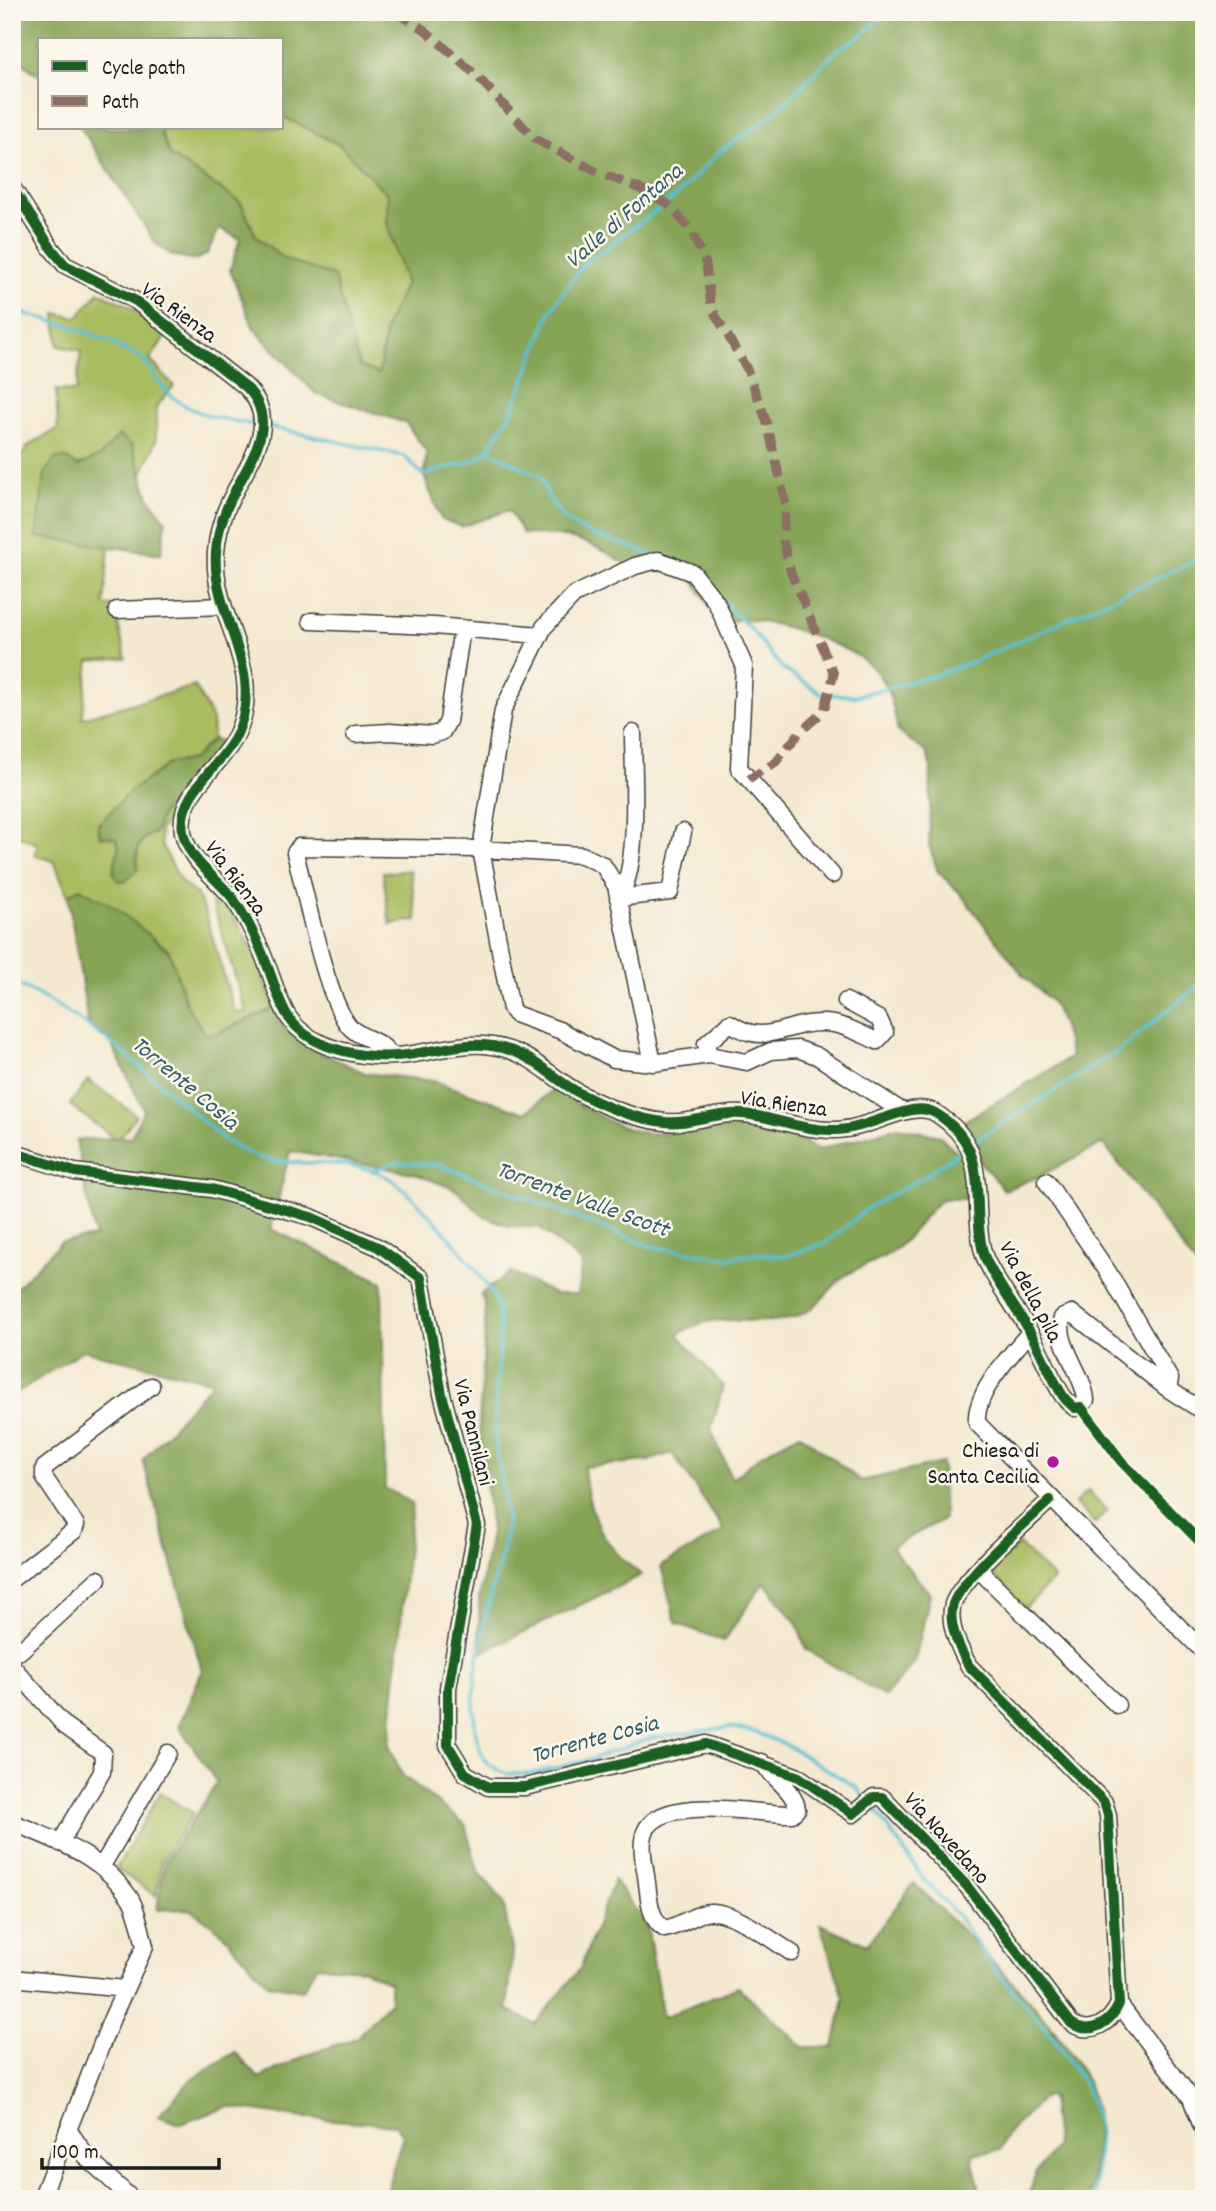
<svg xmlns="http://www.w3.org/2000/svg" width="1216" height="2211" font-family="Dekko,sans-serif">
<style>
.green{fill:#a9bc60;stroke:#626c3e;stroke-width:2}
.forest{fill:#86a456;stroke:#516039;stroke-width:2}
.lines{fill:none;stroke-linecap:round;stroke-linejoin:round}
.stream{stroke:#57c1d2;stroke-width:3.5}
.minor-casing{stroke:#3c3b37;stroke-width:19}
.minor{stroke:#fff;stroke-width:16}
.quiet{stroke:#8d6e63;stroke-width:9;stroke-dasharray:18 9;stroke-linecap:butt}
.cycleway-casing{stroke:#fbf7ec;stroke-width:15}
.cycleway{stroke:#1b5e20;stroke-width:10}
.poi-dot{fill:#b5179e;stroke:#fbf7ec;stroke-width:2.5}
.labels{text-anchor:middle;stroke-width:5;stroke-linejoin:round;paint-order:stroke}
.street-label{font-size:23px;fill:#1c1c1c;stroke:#fbf7ec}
.poi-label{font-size:23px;fill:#1c1c1c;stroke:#fbf7ec;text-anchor:end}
.water-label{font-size:24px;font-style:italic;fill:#345e65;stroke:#fbf7ec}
</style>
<rect width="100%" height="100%" fill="#fbf7ec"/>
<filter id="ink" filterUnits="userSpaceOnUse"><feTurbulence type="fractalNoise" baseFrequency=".0143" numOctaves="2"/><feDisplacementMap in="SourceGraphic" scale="14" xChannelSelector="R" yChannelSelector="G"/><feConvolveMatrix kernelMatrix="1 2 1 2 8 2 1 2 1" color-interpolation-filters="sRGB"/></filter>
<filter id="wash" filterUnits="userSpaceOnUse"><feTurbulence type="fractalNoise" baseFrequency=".00686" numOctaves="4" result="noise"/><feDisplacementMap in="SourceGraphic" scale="28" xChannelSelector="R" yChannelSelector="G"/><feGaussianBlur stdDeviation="1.57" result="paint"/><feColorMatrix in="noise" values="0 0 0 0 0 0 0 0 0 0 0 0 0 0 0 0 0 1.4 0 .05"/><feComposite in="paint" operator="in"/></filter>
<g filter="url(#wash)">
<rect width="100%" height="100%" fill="#f4e8d0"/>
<path class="green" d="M282,116l58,29 48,50 -1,28 19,61 -20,42 -7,48 -20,-8 -26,-89 -49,-18 -28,-23 -15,-33 -71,-48 -9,-21 1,-6h120z
M99,292l30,14 37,29 -16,25 24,26 -18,21v34l-14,33 -10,-29 -54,21 -13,-8 -29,78 73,11 -5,58 10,2 12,51 -37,3 -7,57 113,-32 17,33 1,20 -21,21 -22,3 -72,61 2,12 15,2 4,8 -6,26 25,-3c-2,-17 -2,-30 17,-36l7,-21 14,-5 1,5 -17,17 1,15 20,38 16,13 8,17 30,101 11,-1 -34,-111 -26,-42 39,43 30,51 19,55 -59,26 -10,1 -18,-29 -18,-56 -89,-62 -12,8 -14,-35 -20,-6 4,-11 -26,-11v-364l17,-24 29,-16 -2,-39 20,1 5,-40 -23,-5 -2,-33 21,5z
M410,870l7,50 -27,4 -7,-51z
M88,1080l48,35 -18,26 -48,-36z
M1088,1491l19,20 -12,12 -20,-20z
M1019,1544l35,35 -29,29 -34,-36z
M160,1793l33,20 -32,49 -5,34 -40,-27z"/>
<path class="forest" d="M12,12h1192v1264l-101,-133 -65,34 -34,13 -27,-32 -14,-36 108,-65 -8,-31 -11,-24 -30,-28 -63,-82 -21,-20 -9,-27 2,-77 -4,-15 -29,-21c-4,-23 -8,-46 -25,-64 -21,-23 -105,-51 -136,-48 -5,1 -11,5 -15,7l-32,-52 -37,-11 -20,5c-38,-26 -63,-36 -110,-35l-14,-24 -47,17 -21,-8 -17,-43 3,-23 -21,-30 -90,-29 -62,-65 -24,-59 10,-31 -21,-11 -12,26 -12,6 -23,-5 -16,-11 -75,-116h81l-1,6 9,21 71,48 15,33 28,23 50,17 25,90 20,8 7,-48 20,-42 -19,-61 1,-28 -48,-50 -58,-29v-76h-242v36l-28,-20z
M119,435l13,10 17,52 17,25 -5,32 -125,-17 9,-64 10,-15h10l13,8 22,-10z
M213,739l8,2 -1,6 -30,35 -14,25 -14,6 -7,20c-19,6 -19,19 -17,36l-13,13 -8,-2 -4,-8 6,-26 -4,-8 -15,-2 -2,-11 31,-33 41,-29 22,-3z
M80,888l36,20 53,43 18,55 19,29 9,-1 59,-26 9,18 25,21 57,26 69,8 91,32 29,-24c34,20 72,50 115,44 17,-2 34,-11 53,-12 36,-3 67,10 96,29l80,-23 42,9 23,22 6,41h-27c-18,15 -32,40 -48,51 -16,13 -36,15 -52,28 -14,12 -26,32 -44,38 -39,15 -82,-10 -120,19l45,51 -12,44 21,49 29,-24 39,-21 61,47 81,-18 2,56 -53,28 39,47 -15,67 -30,36 -79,-48 -9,-25 -33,-42 -40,59 -48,-18 -15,-57 63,-36 -52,-77 -24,8 -64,6c4,49 19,80 58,108l-163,79v-55l12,-67 -12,-109 6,-91v-27l-4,-11 30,-22 43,22h23l5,-31 -43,-36 -30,-1 -26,-10 -28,-27 -42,-16 -123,-22 -19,78 111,53 3,206 27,15 -23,242 13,30 63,49 13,47 25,30 10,52 -6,56 28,15 45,-55 34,-89 33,45 16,93 75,-31 65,60h31l10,-49 -24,-74 47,21 47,-62c51,52 163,151 180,219 7,30 -1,66 -4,97h-62l8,-27 20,-26 -5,-49 -6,-1 -37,37 -8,17 -25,3 -3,6 7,26 -4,14h-591l19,-64 -7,-10 -99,-8 -69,-10 -48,17 -22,-8 33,-36 44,-28 24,26 48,-23 49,-17 34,-37v-18l-27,-14 -47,-3 -13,24 -35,-6 -48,-53 -30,-22 -33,1 7,-47 53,-80 -38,-57 23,-55 -59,-211 70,-78 -130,-32 -71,46v-104l49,-50 34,-5 -19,-97 55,-3 13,-27 -34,-69 -22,-18 -20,-127z"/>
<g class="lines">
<path class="stream" d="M12,311c43,9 90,24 128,47 11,7 15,19 23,29 22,28 62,33 94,38
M265,426l139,30 19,19 52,-15 13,-10 23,-37 40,-103 31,-44 94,-70 43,-44 52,-36 66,-66 22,-13 29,-25
M488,450l53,27c19,63 59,55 111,78
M725,604l26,25 31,39 40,26 34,2 77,-20 39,-14 232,-105
M12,982c83,37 147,102 215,160 12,6 25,14 39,17 42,10 91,-5 129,23 23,17 98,100 103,127 6,39 -5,82 -3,122 1,32 13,67 11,100 -2,20 -10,42 -15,62 -10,42 -31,134 -3,171l19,10h24l52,-12 69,-24 78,-11 25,5 33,14 68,41 9,11
M970,1144l149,-94 85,-69
M375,1170l21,-8 44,3 210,81 77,12 28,-4 31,2 40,-13 43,-36 57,-32 38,-27
M873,1806l52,75 32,34 35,50 63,75 28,42 9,20 7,30 -5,67"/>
</g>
</g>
<g filter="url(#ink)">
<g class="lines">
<g class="minor-casing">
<path id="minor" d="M12,187l39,61 14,17 71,36 109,85c41,39 -3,83 -19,124 -5,12 -9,29 -10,42 -5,66 52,117 20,184 -16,32 -59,57 -53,96 5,29 35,46 51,68 15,21 26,46 35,70 6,16 10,33 20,48 23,33 80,42 118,37 25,-3 52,-12 77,-10 48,4 62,31 99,50 25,13 54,24 82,27 24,3 51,-10 77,-8 31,2 60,17 93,16 31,0 68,-25 92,-20 8,1 16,8 22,13 41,34 22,84 34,129 5,19 33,56 44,75 13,22 22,47 36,69 4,6 6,7 12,12l6,-1 5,-7c-2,-27 -31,-56 -24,-82l10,-5 96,76 36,23
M117,610l106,-4
M311,621l123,5 106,9
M355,734l35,-2 42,3 10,-3 6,-11 14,-93
M618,898c23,-28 15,-127 15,-165
M618,898l52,-6 13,-60
M846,1001l33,18 6,13 -8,9c-16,-7 -33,-17 -52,-18 -41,-2 -57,26 -95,0l-24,21 3,11 38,7 24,-11 27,-2 19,7 86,56
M391,1056c-10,-18 -31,-16 -43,-31 -23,-31 -42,-131 -53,-172l4,-6 182,2 101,6 21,10 13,21 37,177 56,-8
M653,1063l-39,-4 -55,-29 -44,-16 -4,-5 -30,-160 22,-139 41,-83 30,-32 61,-29 23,-6 35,13 23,29 28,63 -5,103 93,107
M12,1152l63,20 137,17 99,28 67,30 43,31 21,116 35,131 -29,163v57l17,28 23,14h37l181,-43 93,33 54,37 21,-17h8l85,89 104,137c19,13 39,1 48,-19l-11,-189 -4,-13 -135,-136c-9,-16 -22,-43 -16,-62 10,-28 74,-82 97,-104
M1046,1181l62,91 62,107 -2,10
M1030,1332c-18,22 -56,60 -53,91l227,229
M979,1570l138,135
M12,1579l62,-48 2,-6 -32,-48v-9l107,-82
M12,1653l8,-2 78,-72
M12,1666l53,60 38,27 -1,19 -42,71
M762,1762c10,16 33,29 35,47l-5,5c-34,1 -123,-20 -145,14 -8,13 -3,34 -1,48 3,17 2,44 19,53 16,-3 30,-16 45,-17 23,-2 63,29 82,41
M12,1822c46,20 89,32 118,76 8,13 11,33 15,48l-33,72 -71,181
M102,1866l66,-113
M12,1978l113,11
M1119,2004l72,94 13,34
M68,2129l20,30 44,40"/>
</g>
<use href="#minor" class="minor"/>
<path class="quiet" d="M395,12l30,18 52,46 58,63 64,34 37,14 31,16 24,27 15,34 5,43 36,62 20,54 19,81 -3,37 8,32 43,101 -10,37 -25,22 -23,29 -27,17"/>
<g class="cycleway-casing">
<path id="cycleway" d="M12,187l39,61 14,17 71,36 109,85c41,39 -3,83 -19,124 -5,12 -9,29 -10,42 -5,66 52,117 20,184 -16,32 -59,57 -53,96 5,29 35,46 51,68 15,21 26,46 35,70 6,16 10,33 20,48 23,33 80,42 118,37 25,-3 52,-12 77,-10 48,4 62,31 99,50 25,13 54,24 82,27 24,3 51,-10 77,-8 31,2 60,17 93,16 31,0 68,-25 92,-20 8,1 16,8 22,13 41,34 22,84 34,129 5,19 33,56 44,75 13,22 22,47 36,69 4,6 6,7 12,12l6,-1 40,54 83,85
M12,1152l63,20 137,17 99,28 67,30 43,31 21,116 35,131 -29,163v57l17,28 23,14h37l181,-43 93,33 54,37 21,-17h8l85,89 104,137c19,13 39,1 48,-19l-11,-189 -4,-13 -135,-136c-9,-16 -22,-43 -16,-62 10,-28 74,-82 97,-104"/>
</g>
<use href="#cycleway" class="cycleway"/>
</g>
</g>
<circle class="poi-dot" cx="1053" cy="1462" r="7"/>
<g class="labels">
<g class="street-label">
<text transform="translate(180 311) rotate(36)" y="8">Via Rienza</text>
<text transform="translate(237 877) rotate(53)" y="8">Via Rienza</text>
<text transform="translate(784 1102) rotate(8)" y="8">Via Rienza</text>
<text transform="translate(1032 1291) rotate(62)" y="8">Via della pila</text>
<text transform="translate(475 1432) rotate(76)" y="8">Via Pannilani</text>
<text transform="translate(948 1837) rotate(48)" y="8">Via Navedano</text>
</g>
<g class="poi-label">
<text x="1039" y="1457">Chiesa di<tspan x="1039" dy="26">Santa Cecilia</tspan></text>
</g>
<g class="water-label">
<text transform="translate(623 215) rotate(-41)" y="8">Valle di Fontana</text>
<text transform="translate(186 1082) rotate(40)" y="8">Torrente Cosia</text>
<text transform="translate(583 1198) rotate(20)" y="8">Torrente Valle Scott</text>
<text transform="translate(594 1738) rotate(-15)" y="8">Torrente Cosia</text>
</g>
</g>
<rect width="1216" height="2211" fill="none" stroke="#fbf7ec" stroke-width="42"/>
<rect x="38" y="38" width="245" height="91" fill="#fbf7ec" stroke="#a29f99" stroke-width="2"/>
<rect x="52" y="61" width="35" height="10" fill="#1b5e20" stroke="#a29f99" stroke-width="2"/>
<text x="102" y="74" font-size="21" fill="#1c1c1c">Cycle path</text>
<rect x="52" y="96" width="35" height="10" fill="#8d6e63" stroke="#a29f99" stroke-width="2"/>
<text x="102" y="108" font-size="21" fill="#1c1c1c">Path</text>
<path d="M42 2158v10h177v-10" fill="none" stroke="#1c1c1c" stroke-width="3.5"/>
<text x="52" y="2158" font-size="21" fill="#1c1c1c" stroke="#fbf7ec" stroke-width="5" paint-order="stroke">100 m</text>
</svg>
